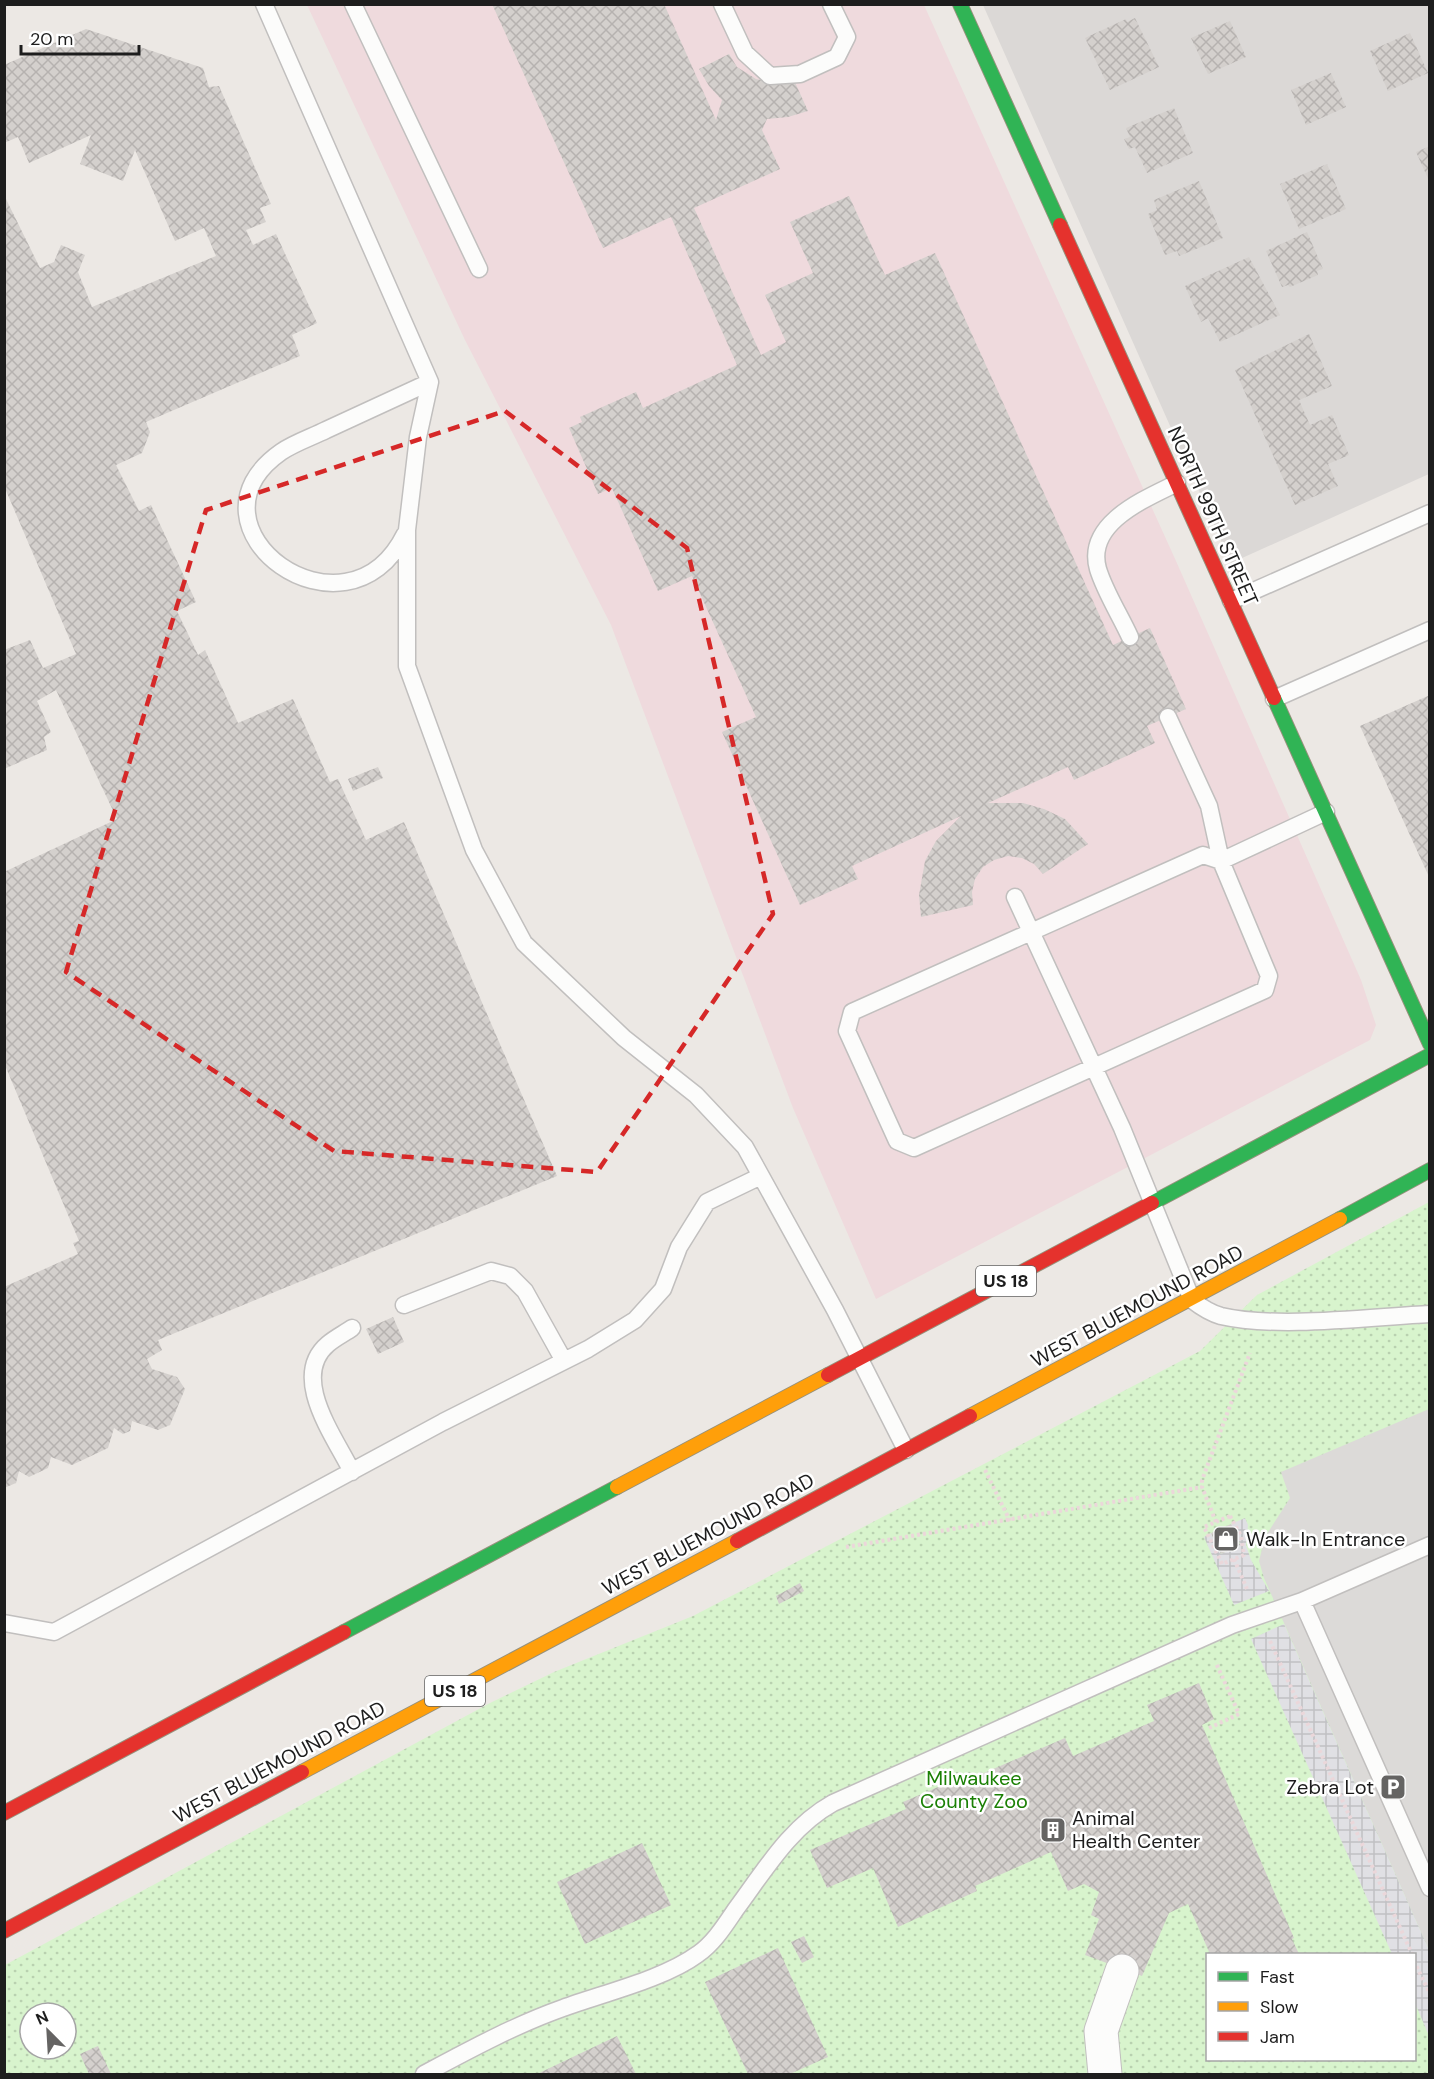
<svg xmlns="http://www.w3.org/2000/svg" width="1434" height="2079" font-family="'DM Sans',sans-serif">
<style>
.residential{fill:#dbd8d6}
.commercial{fill:#efdadd}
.park{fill:url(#park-dots);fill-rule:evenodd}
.parking{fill:#dcdad8}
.plaza{fill:url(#plaza-grid)}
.building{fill:url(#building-cross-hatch)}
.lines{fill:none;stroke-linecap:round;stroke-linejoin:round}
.lane-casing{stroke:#c1bfbe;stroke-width:19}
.street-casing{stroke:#c1bfbe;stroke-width:35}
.fast-casing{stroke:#96917c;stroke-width:16}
.slow-casing{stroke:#96917c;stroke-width:16}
.jam-casing{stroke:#96917c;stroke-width:16}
.path{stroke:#ebd7da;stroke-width:4;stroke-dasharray:3 3;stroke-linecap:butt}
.lane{stroke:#fcfcfb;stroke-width:16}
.street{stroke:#fcfcfb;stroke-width:33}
.fast{stroke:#30b455;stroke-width:14}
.slow{stroke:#ff9f0a;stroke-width:14}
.jam{stroke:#e5322d;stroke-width:14}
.marked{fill:none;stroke:#d62828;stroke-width:4.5;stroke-dasharray:12 8;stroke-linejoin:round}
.labels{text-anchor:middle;stroke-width:5;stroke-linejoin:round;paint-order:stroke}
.shield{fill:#fff;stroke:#616161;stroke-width:1.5}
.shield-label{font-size:18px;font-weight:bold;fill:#1d1d1d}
.street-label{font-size:20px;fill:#1d1d1d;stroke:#fff}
.poi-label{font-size:20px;fill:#1d1d1d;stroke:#fff;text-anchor:start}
.park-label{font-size:20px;fill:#1b8005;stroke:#fff}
</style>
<defs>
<pattern id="park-dots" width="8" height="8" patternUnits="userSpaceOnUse" patternTransform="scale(1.5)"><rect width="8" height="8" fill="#d8f4cd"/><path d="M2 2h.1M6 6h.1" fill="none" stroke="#b9d1b0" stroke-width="1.8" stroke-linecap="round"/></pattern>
<pattern id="plaza-grid" width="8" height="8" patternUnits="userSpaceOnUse" patternTransform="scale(1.5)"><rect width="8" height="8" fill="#e0e0e4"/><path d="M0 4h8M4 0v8" fill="none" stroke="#c0c0c3"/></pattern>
<pattern id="building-cross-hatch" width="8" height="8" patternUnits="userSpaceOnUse" patternTransform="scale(1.5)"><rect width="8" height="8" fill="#d4d0cd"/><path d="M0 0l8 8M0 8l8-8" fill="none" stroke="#b6b2b0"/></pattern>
</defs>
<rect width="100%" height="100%" fill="#ece8e4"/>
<path class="residential" d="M983,5h446v469l-198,89z"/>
<path class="commercial" d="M307,5h617l252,556 185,419 15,45 -6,15 -494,259 -83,-191 -182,-483 -146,-285z"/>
<path class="park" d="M1429,1202v872h-1424v-109l485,-262 64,-31 139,-56 507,-265 57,-56zM1208,1954h206v106h-206zM30,2013h36v36h-36z"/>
<path class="parking" d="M1429,1409v541l-165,-372 -5,-17 6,-24 25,-39 -9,-26z"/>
<path class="plaza" d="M1245,1518l3,7 -2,20 5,15 18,31 -35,14 -30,-68 7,-4 10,21 8,-4 11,-6 -9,-20z
M1284,1624l145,326v86l-14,-33 -1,-49h-22l-141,-315z"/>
<path class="building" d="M492,4h172l52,116 6,-20 -13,-14 -10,-17 30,-15 8,13 19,12 15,3 22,-4 15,33 -20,6 -21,2 -5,11 18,39 -86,39 67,147 25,-13 -21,-47 48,-22 -23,-51 59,-26 36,79 50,-22 178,392 37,-17 36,81 -39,17 8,17 -81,37 -6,-13 -80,36h35l21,6 21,10 23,25 -45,30 -9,-10 -12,-6 -14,-2 -14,4 -11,7 -8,12 -3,13 1,13 -52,12 -2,-22 6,-34 11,-20 25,-25 -109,50 6,13 -58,26 -78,-173 34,-15 -64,-141 -34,15 -46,-103 -14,6 -29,-66 13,-6 -2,-5 56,-25 7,16 94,-43 -66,-148 -68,31z
M1135,18l24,49 -49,23 -25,-52 41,-19 1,3z
M1230,21l16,36 -38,17 -17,-36z
M86,29l117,39 6,19 10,-1 52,118 -11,4 6,14 -20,8 7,15 23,-11 41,89 -25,12 8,21 -154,66 4,10 -8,21 -26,12 23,46 12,-6 45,97 -19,9 21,44 7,-5 33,73 55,-24 37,83 8,-3 28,61 38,-18 153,354 -399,164 4,10 -15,9 5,10 25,8 8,12 -15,36 -12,5 -26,-9 -2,10 -7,3 -9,-6 -6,20 -36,17 -21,-8 -3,11 -19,9 -10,-6 -3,12 -12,5v-201l74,-33 -5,-11 6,-2 -75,-178v-191l113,-53 -61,-129 -19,11 14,31 -7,5 3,13 -43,19v-119l26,-10 13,28 33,-14 -72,-168v-291l36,73 14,-6 7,-17 24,10 -7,17 14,35 124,-51 -12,-28 -29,13 -40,-91 -12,31 -43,-17 11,-29 -62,28 -11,-26 -14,6v-78z
M1410,33l18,40 -40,18 -18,-40z
M1331,73l15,34 -40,18 -15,-35z
M1174,108l19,45 -46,20 -12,-26 -6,2 -5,-10 6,-2 -4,-9z
M1430,146v37l-14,-31z
M1327,164l19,45 -47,20 -19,-45z
M1199,181l24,57 -44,18 -2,-5 -12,4 -17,-41 9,-4 -3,-10z
M1307,232l16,37 -6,2 1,4 -28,12 -2,-2 -6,2 -16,-36z
M1249,257l31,58 -60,27 -12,-24 -7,4 -16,-36z
M1309,334l23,52 -33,14 11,25 22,-10 17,40 -21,9 10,22 -43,19 -60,-135z
M1430,695v184l-70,-153z
M378,767l5,11 -30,13 -5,-12z
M393,1317l11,25 -26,12 -12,-25z
M1231,1524l9,21 -19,9 -10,-21z
M800,1583l4,8 -25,13 -3,-8z
M1199,1683l15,36 -12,6 92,213 -2,1 7,15h-89l-22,-50 -19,9 -27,63 -57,-21 14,-36 -8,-4 8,-23 -15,-8 -16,7 -17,-39 -76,34 2,5 -79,36 -25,-59 -46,20 -17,-38 96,-41 -3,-7 49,-21 2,5 111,-48 8,18 81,-35 -7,-16z
M642,1843l29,62 -86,39 -28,-62z
M804,1936l10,21 -12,6 -11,-21z
M778,1948l50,109 -38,17h-42l-43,-92z
M617,2036l19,38h-99z
M98,2046l13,28h-22l-9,-20z"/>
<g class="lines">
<g class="lane-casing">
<path id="lane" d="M264,4l166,378 -12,55 -11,93v136l67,184 50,93 100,95 72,57 49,52 90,163 71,140
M353,4l126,265
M722,4l23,49 25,23 30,-2 37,-17 10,-20 -16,-33
M405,534c-59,119 -231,-7 -124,-82 13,-9 31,-15 45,-22 35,-16 69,-32 104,-48
M1231,601l199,-88
M1130,637c-10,-22 -25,-45 -32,-68 -13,-46 47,-70 79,-86
M1274,699l156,-69
M1168,717l41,89 12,55 105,-49
M1203,855l18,6 48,115 -4,14 -351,158 -17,-7 -50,-110 5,-19z
M1015,897l107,231 70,172c9,7 18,13 29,16 56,13 149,1 209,-2
M404,1305l87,-34 19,5 15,15 39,70
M352,1328c-7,5 -17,10 -24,16 -39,33 7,93 24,128
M1302,1601l128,287
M4,1623l50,9 389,-210 145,-73 47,-29 28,-31 16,-42 28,-45 54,-26
M424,2074c45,-24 91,-49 139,-66 41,-15 101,-29 135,-54 16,-11 27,-29 38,-45 29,-39 54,-82 97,-106l399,-178 70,-24 128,-56"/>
</g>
<g class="street-casing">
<path id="street" d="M1105,2074l-4,-43 21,-60"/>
</g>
<g class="fast-casing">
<path id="fast" d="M960,4l100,221
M1274,698l156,346
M1152,1203l278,-148
M1340,1219l90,-49
M344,1632l273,-145"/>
</g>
<g class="slow-casing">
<path id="slow" d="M970,1416l370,-197
M617,1487l211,-112
M302,1772l435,-231"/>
</g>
<g class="jam-casing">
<path id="jam" d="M1060,225l214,473
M828,1375l324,-172
M737,1541l233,-125
M4,1813l340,-181
M4,1931l298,-159"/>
</g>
<path class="path" d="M985,1470l25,51
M1230,1516l11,20 3,19 -22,9 -18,-37z
M1216,1522l-14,-35v-7l48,-127
M846,1547l356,-60
M1234,1559l13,30
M1270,1641l142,313
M1209,1728l30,-14 -23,-51
M1414,1961l16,33"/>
<use href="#lane" class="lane"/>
<use href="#street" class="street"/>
<use href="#fast" class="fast"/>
<use href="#slow" class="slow"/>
<use href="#jam" class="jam"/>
</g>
<path class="marked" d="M505,411l182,137 86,366 -176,258 -263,-21 -268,-179 140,-462z"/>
<defs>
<g id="shop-square" transform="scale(1.35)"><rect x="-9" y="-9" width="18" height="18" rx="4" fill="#656463" stroke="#fff"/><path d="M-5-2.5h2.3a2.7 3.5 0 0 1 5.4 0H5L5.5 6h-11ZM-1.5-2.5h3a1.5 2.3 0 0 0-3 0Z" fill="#fff"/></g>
<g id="parking-square" transform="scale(1.35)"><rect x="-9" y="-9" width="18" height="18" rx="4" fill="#656463" stroke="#fff"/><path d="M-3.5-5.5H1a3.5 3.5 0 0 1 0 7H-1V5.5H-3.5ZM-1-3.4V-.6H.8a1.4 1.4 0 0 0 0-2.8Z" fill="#fff"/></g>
<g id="building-square" transform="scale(1.35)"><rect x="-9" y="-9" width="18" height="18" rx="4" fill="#656463" stroke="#fff"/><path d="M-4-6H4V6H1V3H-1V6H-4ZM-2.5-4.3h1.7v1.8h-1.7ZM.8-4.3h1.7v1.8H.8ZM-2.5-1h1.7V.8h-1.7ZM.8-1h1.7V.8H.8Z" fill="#fff"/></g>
</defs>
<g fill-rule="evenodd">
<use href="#shop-square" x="1226" y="1539"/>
<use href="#parking-square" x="1393" y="1787"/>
<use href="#building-square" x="1053" y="1830"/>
</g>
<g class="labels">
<g class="shield">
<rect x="976" y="1266" width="60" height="30" rx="4.5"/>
<rect x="425" y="1676" width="60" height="30" rx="4.5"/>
</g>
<g class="shield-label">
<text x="1006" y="1287">US 18</text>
<text x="455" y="1697">US 18</text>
</g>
<g class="street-label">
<text transform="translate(1213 516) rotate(66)" y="7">NORTH 99TH STREET</text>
<text transform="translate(1137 1306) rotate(-28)" y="7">WEST BLUEMOUND ROAD</text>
<text transform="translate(708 1534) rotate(-28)" y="7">WEST BLUEMOUND ROAD</text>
<text transform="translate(279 1762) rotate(-28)" y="7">WEST BLUEMOUND ROAD</text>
</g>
<g class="poi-label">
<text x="1246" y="1546">Walk-In Entrance</text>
<text x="1374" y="1794" text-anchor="end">Zebra Lot</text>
<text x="1072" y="1825">Animal<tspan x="1072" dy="23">Health Center</tspan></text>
</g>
<g class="park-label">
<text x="974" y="1785">Milwaukee<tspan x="974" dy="23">County Zoo</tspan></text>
</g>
</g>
<rect width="1434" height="2079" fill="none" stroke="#1d1d1d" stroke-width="12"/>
<rect x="1206" y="1953" width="210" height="108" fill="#ffffff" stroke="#a5a5a5" stroke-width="1.5"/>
<rect x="1218" y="1972" width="30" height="9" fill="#30b455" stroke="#a5a5a5" stroke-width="1.5"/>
<text x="1260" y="1983" font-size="18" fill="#1d1d1d">Fast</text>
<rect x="1218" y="2002" width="30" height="9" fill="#ff9f0a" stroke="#a5a5a5" stroke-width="1.5"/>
<text x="1260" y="2013" font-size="18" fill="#1d1d1d">Slow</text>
<rect x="1218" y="2032" width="30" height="9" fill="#e5322d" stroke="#a5a5a5" stroke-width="1.5"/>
<text x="1260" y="2043" font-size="18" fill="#1d1d1d">Jam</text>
<g transform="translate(48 2031) rotate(336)"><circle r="28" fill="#ffffff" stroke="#a5a5a5" stroke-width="1.5"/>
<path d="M0-4.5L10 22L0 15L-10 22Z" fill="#656463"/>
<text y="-9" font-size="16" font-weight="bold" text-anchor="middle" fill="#1d1d1d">N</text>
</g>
<path d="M21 45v9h118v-9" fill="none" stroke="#1d1d1d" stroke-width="3"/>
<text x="30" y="45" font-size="18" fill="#1d1d1d" stroke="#ffffff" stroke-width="4.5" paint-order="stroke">20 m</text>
</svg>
